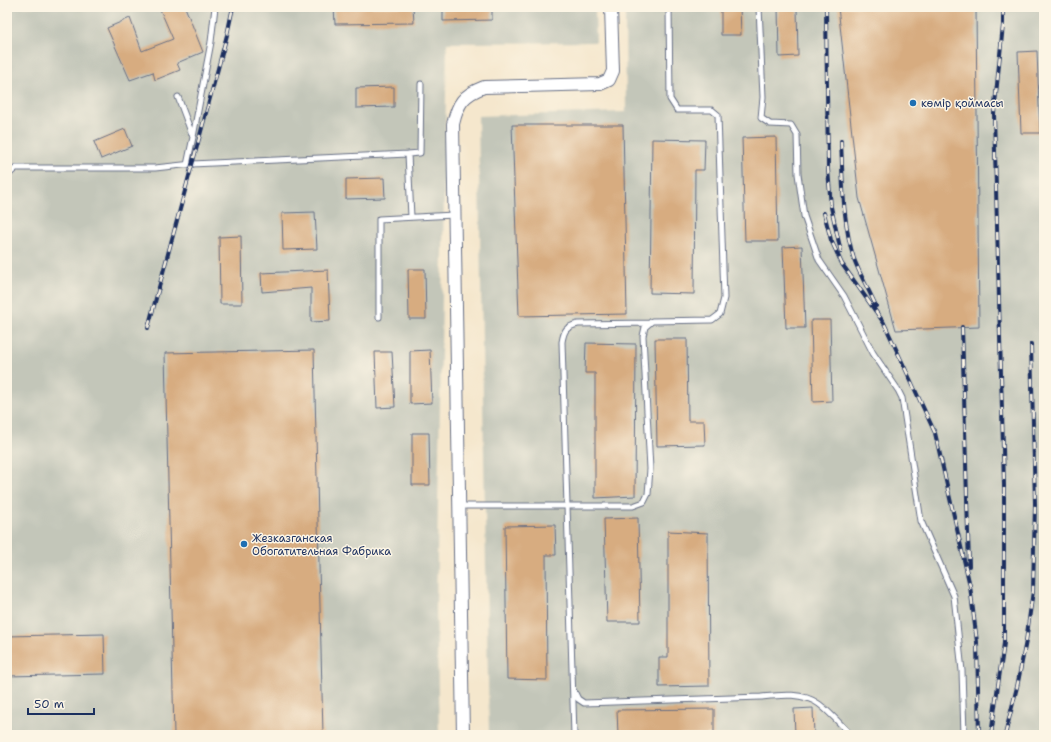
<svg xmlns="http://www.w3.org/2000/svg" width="1051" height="742" font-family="'Shantell Sans',sans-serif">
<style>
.industrial{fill:#c3c6b9}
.building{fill:#d7ac80}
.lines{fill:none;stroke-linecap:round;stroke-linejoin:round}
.service-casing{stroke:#676f85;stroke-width:7}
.tertiary-casing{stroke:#676f85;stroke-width:14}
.service{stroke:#fff;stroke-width:5}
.tertiary{stroke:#fff;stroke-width:12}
.rail-casing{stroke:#1b2f5e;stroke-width:4}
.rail{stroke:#fcf5e5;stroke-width:2.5;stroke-dasharray:8;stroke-linecap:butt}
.poi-dot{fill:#1f6fb2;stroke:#fcf5e5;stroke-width:1.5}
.labels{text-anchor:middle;stroke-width:3;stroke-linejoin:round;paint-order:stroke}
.poi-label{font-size:11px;fill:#1b2f5e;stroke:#fcf5e5;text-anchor:start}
</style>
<rect width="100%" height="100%" fill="#fcf5e5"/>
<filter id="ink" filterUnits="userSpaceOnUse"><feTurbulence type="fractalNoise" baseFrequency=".025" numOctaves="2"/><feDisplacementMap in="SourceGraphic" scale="8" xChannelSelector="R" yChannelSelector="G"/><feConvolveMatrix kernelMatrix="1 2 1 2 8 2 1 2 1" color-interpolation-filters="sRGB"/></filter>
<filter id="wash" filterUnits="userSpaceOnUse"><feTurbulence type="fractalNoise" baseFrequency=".012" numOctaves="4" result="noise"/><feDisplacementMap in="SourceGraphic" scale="16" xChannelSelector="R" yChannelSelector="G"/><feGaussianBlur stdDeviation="0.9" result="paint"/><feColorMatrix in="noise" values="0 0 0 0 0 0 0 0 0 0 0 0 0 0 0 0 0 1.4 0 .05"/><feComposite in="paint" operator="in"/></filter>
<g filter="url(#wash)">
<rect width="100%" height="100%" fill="#f5e7cd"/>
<path class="industrial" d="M7,7h588l1,35 -149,1 -11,565 3,127h-432z
M625,7h419v728h-555l-11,-619 148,-4z"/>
<g id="blocks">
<path class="building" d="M159,7h26l18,45 -26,11 3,7 -25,10 -2,-8 -23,8 -23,-52 23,-10 12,33 31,-12z
M334,7h79l1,16 -79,1z
M443,7h49v13l-49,1z
M721,7h19l1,28h-20z
M778,7h19l1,49 -19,1z
M838,7h138l3,320 -83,3 -37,-132z
M1037,51l3,82h-19l-3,-81z
M394,87v20l-38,1v-20z
M512,125h111l4,189 -108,2z
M125,129l7,17 -31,13 -7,-17z
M776,137l2,104h-33l-3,-103z
M652,139l53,1 -1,30h-9l-1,124 -44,-1z
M384,178l1,20 -39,1v-20z
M315,212l2,37 -34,1 -1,-37z
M241,236l1,68h-22l-1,-67z
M802,246l3,82h-19l-3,-81z
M408,269h17l1,50h-17z
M328,270l2,51 -19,1v-34l-49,4 -1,-19z
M811,320h19l2,81 -19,1z
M655,339h32l1,82h16l1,24 -48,1z
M586,343l50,1 -1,152 -40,2v-125h-10z
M314,350l9,385h-149l-9,-382z
M430,350l2,53 -22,1v-53z
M375,352h17l3,55 -18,1z
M412,433h17l1,52h-18z
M638,518l2,104h-33l-3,-103z
M555,525l1,30h-10l1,125 -40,-1 -2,-153z
M668,531l40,2 1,153 -50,1v-30h9z
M104,634l1,40 -98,2v-40z
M813,708l1,27h-19l-1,-26z
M714,709v26h-96l-1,-25z"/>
</g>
</g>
<g filter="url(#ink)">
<use href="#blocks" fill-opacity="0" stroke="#676f85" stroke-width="1"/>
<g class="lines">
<g class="service-casing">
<path id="service" d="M759,7l4,90 -2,21 9,6 21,1 6,10 1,39 6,42 15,44 25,36 29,57 25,37 4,8 19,123 33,75 8,75 2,64
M178,97l15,40 -6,28
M193,137l18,-95 4,-35
M7,176l9,-8h139l37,-4 216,-10
M411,217l-3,-63 12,-1 1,-69
M379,317v-98l75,-4
M460,506h173l11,-4 4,-8 2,-25 -7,-133 2,-9 7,-6 60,-1 8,-6 4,-16 -6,-183 -6,-5h-35l-7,-11 -1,-92
M574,691l4,8 6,4 177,-6c19,-2 41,-5 58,7 11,8 23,22 32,31
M574,735l-12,-393c2,-12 4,-15 16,-18l71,-1"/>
</g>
<g class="tertiary-casing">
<path id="tertiary" d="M463,735l-10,-611c5,-21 10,-29 31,-37l116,-3 9,-4 4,-9 -2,-64"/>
</g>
<use href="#service" class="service"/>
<use href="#tertiary" class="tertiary"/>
<g class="rail-casing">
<path id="rail" d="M826,7l2,162 3,38 10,45
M841,141c2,39 1,80 13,118 6,16 15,31 22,47
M824,213l7,27 11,24 42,59 51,110 35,153 7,56 2,93
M962,327l7,239
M148,328l79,-293 6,-28
M991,735l13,-92v-158l-10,-371 9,-89v-18
M1005,735l12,-48 9,-46 7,-50 2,-87 -4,-160"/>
</g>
<use href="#rail" class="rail"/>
</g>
</g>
<g class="poi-dot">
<circle cx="913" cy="103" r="4"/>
<circle cx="244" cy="544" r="4"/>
</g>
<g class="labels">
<g class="poi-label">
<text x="921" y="107">көмір қоймасы</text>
<text x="252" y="542">Жезказганская<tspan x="252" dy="13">Обогатительная Фабрика</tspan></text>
</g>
</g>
<rect width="1051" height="742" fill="none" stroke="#fcf5e5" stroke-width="24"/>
<path d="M28 708v6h66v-6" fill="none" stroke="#1b2f5e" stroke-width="2"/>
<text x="34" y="708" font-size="12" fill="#1b2f5e" stroke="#fcf5e5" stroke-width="3" paint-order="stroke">50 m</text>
</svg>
